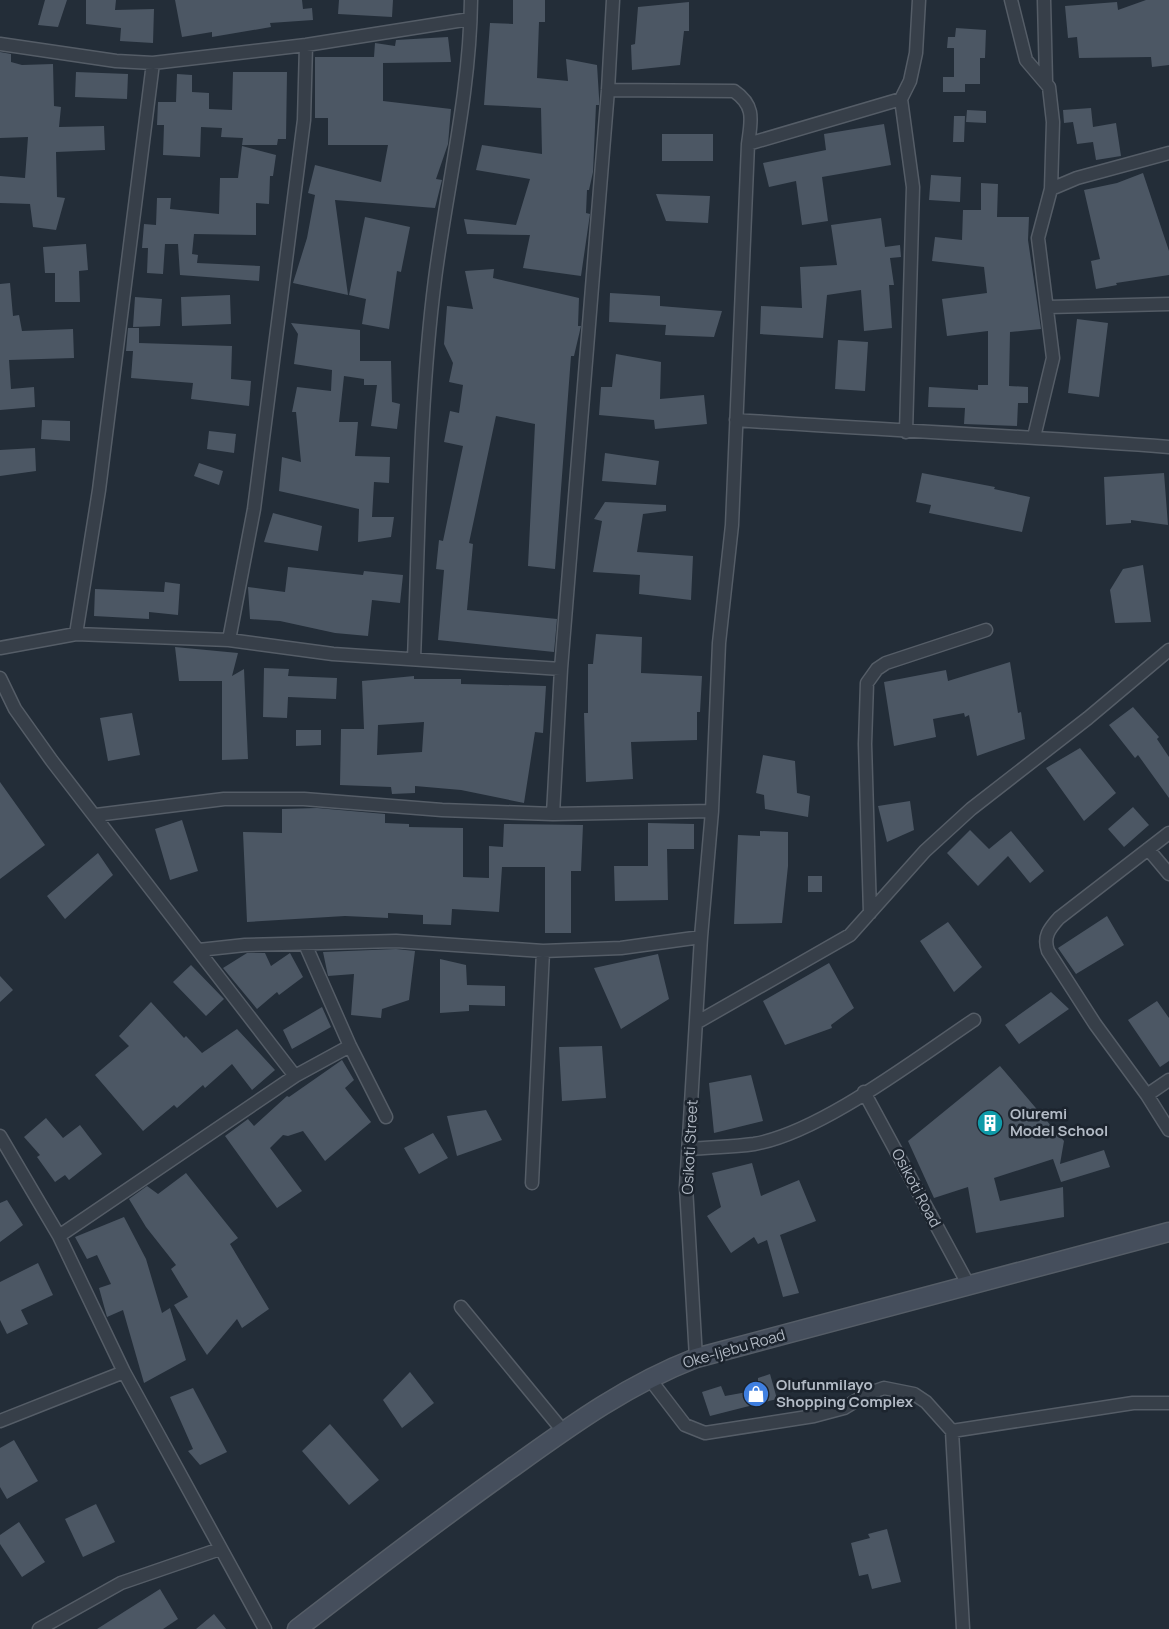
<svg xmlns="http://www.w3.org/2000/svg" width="1169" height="1629" font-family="Manrope,sans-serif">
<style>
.building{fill:#4c5764;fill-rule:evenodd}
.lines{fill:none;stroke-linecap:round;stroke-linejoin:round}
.minor-casing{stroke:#555d67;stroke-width:15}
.secondary-casing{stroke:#555d67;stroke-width:21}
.minor{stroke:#373f49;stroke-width:12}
.secondary{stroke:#454e5c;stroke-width:18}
.labels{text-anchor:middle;stroke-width:5;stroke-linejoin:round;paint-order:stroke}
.poi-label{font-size:15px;font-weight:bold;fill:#b2bac5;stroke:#1c242e;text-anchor:start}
.street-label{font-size:15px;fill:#b2bac5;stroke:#1c242e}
</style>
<rect width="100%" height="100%" fill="#232d38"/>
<path class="building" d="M45,0h22l-9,27 -20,-2z
M86,0h30l-1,10 39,-1 -1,34 -33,-2 1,-13 -35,-4z
M175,0h127l1,9 9,-1 1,12 -43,3 1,4 -59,10v-5l-30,5z
M339,0h54l-1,17 -54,-3z
M513,0h32v22h-6l-2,56 31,3 -2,-22 31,6 2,32v8h-3l-3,67 -4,18h-2l-1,23 4,1 -9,62 -58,-8 7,-33 -63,-1 -3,-15 52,6 14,-46 -54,-9 6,-25 60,9 -1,-46 -57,-3 6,-82 23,1z
M1146,0h23v65l-17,2 -1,-10 -72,1 -2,-21 -9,1 -3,-32 52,-4 1,8z
M689,2v29h-5l-4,34 -48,5 -1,-25 4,-1 3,-37z
M956,28l30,2 -1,28h-5v26h-15v8h-22v-15h11v-29h-7l1,-11h7z
M448,37l3,25 -68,1v38l68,8 -3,35 -12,35 6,1 -7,28 -100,-8 13,95 -55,-12 14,-45 8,-43 -7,-2 7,-28 66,17 7,-37h-60v-27h-13v-61h59l1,-14 20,3 1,-6z
M0,52l11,2v8l11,3 31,-1 1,42 7,1 -2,20 45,-1 1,24 -49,2 1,45 8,1 -9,32 -23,-3 -3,-23 -30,-1v-27l25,2 3,-41 -28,1z
M76,72l52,2 -1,25 -52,-2z
M233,72h54l-1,67h-8l-1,6h-35l1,-7 -22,-1 1,-9 -21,-1 -1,30 -37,-2 1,-30h-7l1,-23h18l1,-28 15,1v17l17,1v16l23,1z
M1091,108l2,19 23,-4 5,33 -25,4 -3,-18 -16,2 -4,-22 -9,1 -1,-13z
M967,110l19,1v12l-20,-1z
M954,116h11l-1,26h-11z
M884,124l7,41 -69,12 6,44 -26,4 -6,-44 -27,6 -6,-24 63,-13 -2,-16z
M662,134h51v27h-51z
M242,146l34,9 -3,21h-3l-1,28 -13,-1v32l-62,-1 -2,20 6,1 -1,8 63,3 -1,15 -79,-6 -2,-31h-13l-2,30 -16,-1 1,-25h-6l2,-24 12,1 1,-27h14l-1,11 49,5 1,-36h18z
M1143,173l26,78v24l-53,8 1,2 -21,4 -5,-28 9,-2 -16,-69 33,-7z
M931,175l30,2 -1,25 -31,-2z
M981,183l17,1 -1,33h32l-1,23 13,89 -31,3 -1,54 19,1v16h-10l-1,23 -53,-2 1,-16 -37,-1 1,-20 49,3v-5h10v-54l-41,5 -5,-37 45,-6 -3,-26 -52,-6 3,-24 27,3 1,-30h18z
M656,194l54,2 -2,27 -42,-2z
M365,217l45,10 -9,45 -4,-1 -8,58 -27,-5 4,-25 -17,-4z
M881,218l4,29 15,-2 1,12 -11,1 4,27h-5l3,43 -28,3 -3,-41 -34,5 -4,43 -63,-4 1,-28 41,2 -2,-41 37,-2 -6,-40z
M86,244l2,26 -9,1 1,31h-25v-29h-10l-2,-26z
M494,269l-1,9 86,20 -1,28h3l-7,30h-3l-16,213 -27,-3 7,-142 -39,-8 -27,127 4,1 -6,66 90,9 -3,33 -116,-12 6,-70 -8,-1 3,-29 4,1 20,-95 -19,-4 6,-31 9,2 4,-28 -14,-3 4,-19 -9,-19 3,-38 26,3 -8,-38z
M10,283l3,33 6,-1 3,16 51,-2 1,29 -65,2 2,29 23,-2 1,20 -35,3v-126z
M610,293l50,3v10l62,5 -8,26 -49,-2 1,-10 -57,-3z
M230,295l1,29 -49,2 -1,-29z
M135,297l27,2 -2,27 -27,1z
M1077,319l31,4 -9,74 -31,-4z
M291,323l69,7v31h31l1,41 8,2 -3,25 -26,-3 6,-41h-13v-6l-20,-3 -5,46h19l-3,34 35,1 -1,26 -15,-1 -2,35h22l-3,20 -33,5 1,-33 -80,-18 3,-34 19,5 -5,-50h-4l5,-25 34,4 1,-21 -38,-6 4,-30z
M128,328h11v15l93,3 -1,33 20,2 -2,25 -58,-7 2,-16 -62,-5 2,-27h-7z
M838,340l30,2 -3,49 -30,-2z
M616,354l45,8 -1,37 44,-4 3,29 -52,5 -1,-9 -55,-5 2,-28h11z
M42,420l28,1v20l-29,-2z
M209,431l27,3 -2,19 -27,-4z
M35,448l1,23 -36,5v-26z
M605,453l54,8 -3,24 -54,-4z
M199,463l24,8 -4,14 -25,-9z
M922,473l73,14 -1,2 36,8 -8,35 -93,-19 2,-8 -15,-3z
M1164,473l4,52 -37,-5v3l-25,2 -2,-48z
M605,502l61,3v6l-23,3 -6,38 56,4 -2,44 -52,-6 1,-19 -47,-3 9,-51 -8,-2z
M273,513l49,13 -4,25 -54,-9z
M1143,565l8,57 -36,1 -5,-33 13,-21z
M288,567l75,8 1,-4 39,4 -3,28 -28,-3 -4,36 -33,-3 -55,-12 -30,-2 -2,-32 37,5z
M165,582l15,2 -2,31 -29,-3v7l-55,-3 1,-27 69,3z
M596,634l46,3 -1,36 61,3 -2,36h-3v28l-66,2 2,37 -47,3 -2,-69h4v-49h5z
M175,647l63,6 -6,23 12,-7 4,90 -26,1v-79h-43z
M1010,662l8,51 3,-1 4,27 -48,17 -8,-41 -4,2 -1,-4 -31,6 3,18 -42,9 -10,-64 62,-12 2,11z
M264,668l25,1 -1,7 49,2 -1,21 -48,-2 -1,21 -24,-1z
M414,676v3h47v5l85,2 -3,47 -8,-1 -11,71 -63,-13 -46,-4v7l-23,1 -1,-7 -51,-2 1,-56h23l-2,-48zM424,722l-2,30 -45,3 1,-30z
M1133,707l26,30 -2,2 12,18v41l-31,-43 -3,3 -26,-33z
M132,713l8,42 -32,6 -8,-43z
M296,730h25v15l-25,1z
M1080,748l36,45 -32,28 -38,-53z
M763,755l32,6 2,32 13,3 -2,21 -43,-8 -1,-14 -8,-2z
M0,782l45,63 -45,34z
M910,801l4,29 -27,12 -9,-36z
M1133,807l16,18 -25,22 -16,-18z
M317,808l68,6v9l24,1v3l54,1v49l26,1v-32l14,1 1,-23 79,1 -2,46h-10v62h-26v-66h-43l-3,45 -47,-3 -1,16 -28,-1v-9l-35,-2v5l-43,-2 -98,6 -4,-90 39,1v-24z
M182,820l16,51 -28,9 -15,-51z
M648,823l46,1v25h-27l1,51 -53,1 -1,-35h34z
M970,830l19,19 22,-18 33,40 -14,12 -22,-27 -30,30 -31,-33z
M760,831l28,1v34l-6,57 -48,1 4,-89 22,1z
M98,853l15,22 -48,44 -18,-23z
M808,876h14v16h-14z
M1107,916l17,29 -48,29 -18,-26z
M948,922l34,45 -28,25 -34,-51z
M396,949l19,2 -6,49 -27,9 -1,9 -30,-3 3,-41 -26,2 -5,-24z
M247,953h18l6,13 19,-13 13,24 -24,18 -2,-3 -20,17 -34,-41z
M658,954l11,45 -48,30 -27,-61z
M440,959l26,6 1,20 38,1v20l-36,-1v6l-29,2z
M829,963l25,45 -23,17 1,3 -47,17 -22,-44z
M191,965l33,34 -18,17 -33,-34z
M0,976l13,14 -13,12z
M1051,992l18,17 -50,35 -14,-19z
M1157,1001l12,17v43l-9,6 -32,-47z
M151,1002l33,36 2,-2 16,17 35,-24 38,41 -23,20 -20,-26 -27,24 -2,-3 -26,23 -3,-3 -31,26 -48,-56 34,-29 -10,-10z
M322,1007l9,20 -39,22 -9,-19z
M602,1046l4,52 -44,3 -3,-54z
M342,1060l12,20 -9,8 26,34 -46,39 -22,-30 -15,5 -5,-1 -13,13 32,43 -25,17 -52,-72 23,-17 6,7 33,-30 2,1z
M1000,1066l64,75 -4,23 44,-14 6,17 -49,15 -8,-23 -59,19 6,23 63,-14 1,30 -88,16 -8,-46 -34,11 -26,-57z
M751,1075l12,46 -49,12 -5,-50z
M486,1110l16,30 -45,16 -10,-40z
M46,1118l17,20 17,-13 22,29 -33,26 -4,-5 -10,7 -18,-25 3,-2 -16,-18z
M433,1133l15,25 -29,16 -15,-26z
M752,1163l9,33 38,-16 17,41 -36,14 19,58 -16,4 -16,-57 -9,4 -4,-7 -23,16 -24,-37 14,-9 -9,-34z
M186,1173l52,65 -8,6 39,65 -27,19 -5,-9 -30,36 -33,-50 14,-8 -17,-28 5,-4 -30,-38 -17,-28 18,-13 11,8z
M7,1200l16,25 -23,17v-39z
M124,1217l22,42 16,54 8,-5 16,52 -42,23 -21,-73 -16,7 -8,-29 12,-4 -14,-29 -10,4 -12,-22z
M38,1263l15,32 -32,15 7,14 -21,10 -7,-14v-38z
M410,1372l24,31 -32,25 -19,-28z
M770,1374l7,25 -67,17 -8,-24 19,-6 4,10 33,-6v-12z
M193,1388l34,64 -27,13 -12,-14 5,-2 -23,-52z
M330,1424l49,56 -30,25 -47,-54z
M14,1440l24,41 -31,18 -7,-12v-39z
M96,1504l19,38 -32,15 -18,-38z
M19,1522l26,40 -23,15 -22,-33v-9z
M887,1529l14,53 -29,7 -4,-15 -9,2 -8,-33 19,-5 -2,-4z
M160,1589l18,30 -15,10h-66z
M214,1614l12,15h-30z"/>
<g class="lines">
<g class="minor-casing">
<path id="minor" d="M1011,0l15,60 23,27 4,35 -2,67 -13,49 15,120 -19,79
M1044,0l2,81
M0,44l116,17 37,2 153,-18 164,-26
M608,90l126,1c22,15 17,30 14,53l-16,381 -13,118 -7,168
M748,144l153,-45
M1051,189l26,-11 92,-25
M1048,307l121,-3
M736,420c145,10 289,16 433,27
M906,432l7,-245 -12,-88 9,-18 6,-28 3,-53
M76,634l23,-144 54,-427
M229,640l25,-131 50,-389 2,-75
M0,648l76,-14 153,6 104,14 228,15
M414,659c5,-127 5,-255 21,-380 12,-94 35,-184 36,-279
M0,678l15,31 37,52 243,315
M553,814l8,-145 47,-579 5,-90
M96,815l128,-16h80l138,11 111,4 159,-3 -11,126 -15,250 10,171
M1169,833l-110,85c-10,11 -16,19 -11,33l47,73 52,71 22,35
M1148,849l21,25
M870,913l-5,-169 2,-61 10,-14 9,-6 100,-33
M305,944l45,102 36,71
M199,950l46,-5 151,-4 147,10 78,-3 80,-11
M696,1023l154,-88 75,-84 46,-42 117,-91 81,-68
M864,1092l104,192
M1147,1095l22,-15
M0,1136l59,100 65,136 141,257
M690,1149c21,-2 43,-2 64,-5 66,-11 163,-86 220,-124
M532,1183l11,-232
M59,1236l236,-160 55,-30
M461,1307l102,124
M649,1378l36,47 20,8 109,-17 30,-8 23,-14 17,-6 30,6 12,8 26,29 11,198
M0,1421l124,-49
M952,1431l181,-28h36
M39,1629l82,-46 99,-34"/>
</g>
<g class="secondary-casing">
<path id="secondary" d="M297,1629c70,-54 140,-108 212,-159 60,-43 117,-85 187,-112l473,-126"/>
</g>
<use href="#minor" class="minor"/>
<use href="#secondary" class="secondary"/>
</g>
<defs>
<g id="building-disc" transform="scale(1.35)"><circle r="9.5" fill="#0f9aa8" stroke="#1c242e"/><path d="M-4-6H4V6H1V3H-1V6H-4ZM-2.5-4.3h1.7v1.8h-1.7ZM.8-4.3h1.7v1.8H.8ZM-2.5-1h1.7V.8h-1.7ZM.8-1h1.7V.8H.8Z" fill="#fff"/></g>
<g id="shop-disc" transform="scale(1.35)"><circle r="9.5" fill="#3f7fe0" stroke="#1c242e"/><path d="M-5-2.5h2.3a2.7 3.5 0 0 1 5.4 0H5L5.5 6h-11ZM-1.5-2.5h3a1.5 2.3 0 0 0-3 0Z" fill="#fff"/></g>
</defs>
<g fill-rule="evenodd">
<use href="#building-disc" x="990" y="1123"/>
<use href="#shop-disc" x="756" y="1394"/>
</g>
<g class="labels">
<g class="poi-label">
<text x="1010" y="1119">Oluremi<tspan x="1010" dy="17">Model School</tspan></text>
<text x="776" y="1390">Olufunmilayo<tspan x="776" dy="17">Shopping Complex</tspan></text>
</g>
<g class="street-label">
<text transform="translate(690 1147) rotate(-87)" y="5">Osikoti Street</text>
<text transform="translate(916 1188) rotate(62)" y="5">Osikoti Road</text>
<text transform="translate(734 1349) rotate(-16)" y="5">Oke-Ijebu Road</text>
</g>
</g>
</svg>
